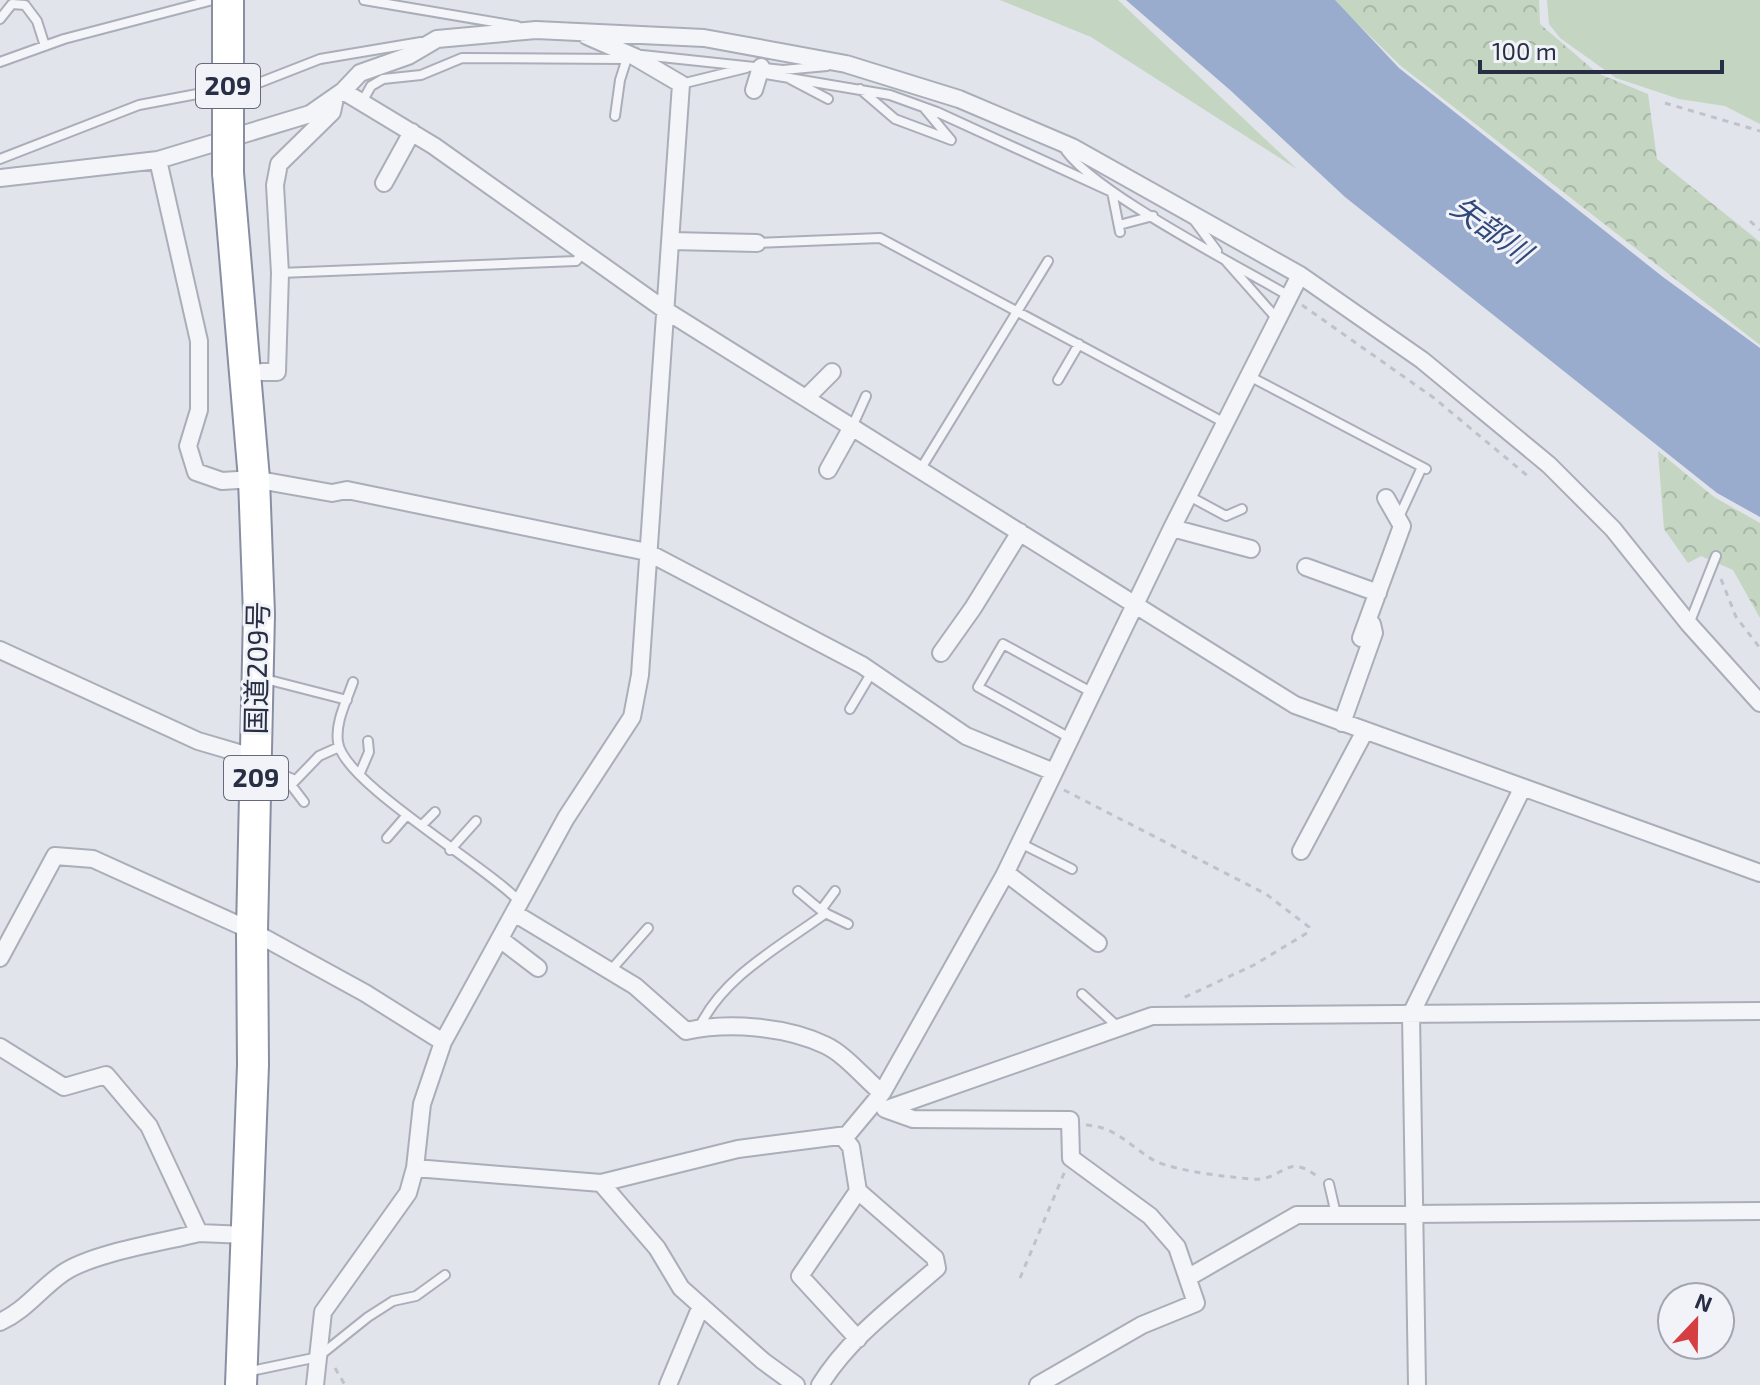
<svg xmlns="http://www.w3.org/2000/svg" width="1760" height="1385" font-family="'Exo 2','Noto Sans JP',sans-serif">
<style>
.green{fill:#c4d5c2}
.forest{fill:url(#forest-crowns)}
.water{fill:#9aaccd}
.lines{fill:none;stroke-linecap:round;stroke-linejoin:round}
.lane-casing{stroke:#aaaeb9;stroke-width:12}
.street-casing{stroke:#aaaeb9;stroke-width:20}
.highway-casing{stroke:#888fa2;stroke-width:34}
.path{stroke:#bfc2ca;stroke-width:3;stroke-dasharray:6 6;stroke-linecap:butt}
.lane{stroke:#f4f5f9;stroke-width:8}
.street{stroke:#f4f5f9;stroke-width:16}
.highway{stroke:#fff;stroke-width:30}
.highway-bridge-casing{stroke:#888fa2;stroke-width:34;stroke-linecap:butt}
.highway-bridge{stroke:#fff;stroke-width:30}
.labels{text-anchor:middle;stroke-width:6;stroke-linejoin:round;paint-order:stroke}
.shield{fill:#f1f3f8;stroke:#646a7a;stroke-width:2}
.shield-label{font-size:26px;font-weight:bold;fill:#282f44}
.street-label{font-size:28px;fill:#282f44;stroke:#f1f3f8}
.water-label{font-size:30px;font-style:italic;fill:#30477a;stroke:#f1f3f8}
</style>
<defs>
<pattern id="forest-crowns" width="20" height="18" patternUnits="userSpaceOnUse" patternTransform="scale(2)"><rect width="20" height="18" fill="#c4d5c2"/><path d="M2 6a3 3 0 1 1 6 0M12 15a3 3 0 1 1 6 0" fill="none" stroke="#a8b7a8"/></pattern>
</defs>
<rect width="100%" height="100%" fill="#e1e4eb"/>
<path class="green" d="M1000,0h118l179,169 -206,-132z
M1547,0h213v124l-35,-18 -46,-7 -63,-21 -56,-40 -11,-14z"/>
<path class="forest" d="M1333,0h206l1,24 57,49 51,21 9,65 103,83v103l-359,-279z
M1658,451l56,46 46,26v95l-27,-48 -32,-14 -13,7 -24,-34z"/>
<path class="water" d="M1126,0h209l64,68 264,209 97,71v169l-43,-24 -372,-296 -115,-107z"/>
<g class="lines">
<g class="lane-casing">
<path id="lane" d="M364,0l153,26
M0,19l12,-15 13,1 12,16 8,25
M642,55l141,15 44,-4
M0,62l64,-23 149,-39
M760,73l130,22 47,17 175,80 8,40
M790,79l38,20
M681,84l65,-16
M860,89l35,30 56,21 -26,-31
M362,102l9,-16 12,-7 38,-4 41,-17 163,1
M615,116l5,-36 8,-25
M1063,146c22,42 179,122 226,150
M0,159l139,-54 122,-23 59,-23 101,-17
M1194,220l23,31
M1119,225l34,-9
M757,243l123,-5 345,185
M1226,261l52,59
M280,273l296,-12 7,-8
M1249,376l177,93
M1058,380l21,-36
M852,427l14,-31
M920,470l128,-209
M1189,496l37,20 16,-7
M1399,517l23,-50
M1689,624l27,-68
M273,681l74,19
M353,682c-6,18 -18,40 -15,60 4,40 150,125 182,160
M850,709l22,-37
M1070,738l-92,-51 25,-43 90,49
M261,766l32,13
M360,773l9,-21 -1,-11
M288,781l16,21
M291,785l28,-29 20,-9
M422,825l13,-13
M387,838l20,-23
M1020,843l52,26
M450,850l26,-29
M798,891l25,21 25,12
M821,910l14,-19
M611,970l37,-42
M1082,994l36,33
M699,1028c24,-52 82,-82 127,-115
M1329,1184l7,30
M246,1372l72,-15 50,-40 25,-16 23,-5 29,-21"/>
</g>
<g class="street-casing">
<path id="street" d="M754,90l7,-23
M343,91l91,55 231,164 630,395 465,168
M158,160l41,181v69l-11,36 8,26 26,9 32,-2 78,14 15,-3 300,62 215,113 104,71 88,36
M0,178l158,-18 152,-46 33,-23 17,-18 48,-17 29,-17 99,-9 168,8 142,26 113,35 113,48 228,128 122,85 127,105 64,64 76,95 71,79
M384,183l28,-51
M671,241l86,2
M262,372h15l3,-99 -5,-88 4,-21 53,-52 3,-14
M806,398l26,-26
M828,470l24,-43
M1172,528l79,21
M1306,567l72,26
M1361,638l41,-112 -16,-28
M0,650l198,91 58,17
M941,653l32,-45 47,-76
M1342,723l32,-90 -2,-9
M1301,851l64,-120
M1006,873l92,70
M514,913l121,73 51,45c42,-9 99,-5 139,14 20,9 40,34 57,48
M500,939l38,29
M0,958l55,-102 38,3 159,72 113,62 78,49
M0,1047l64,40 42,-12 43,51 50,107 47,2
M885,1109l28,10 157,1 1,38 79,58 27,31 19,56 -54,22 -104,60
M887,1109l265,-93 608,-5
M842,1136l9,11 7,44 -58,85 58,63
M415,1168l186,15 137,-34 109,-14 35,-42 122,-217 168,-348 128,-253
M601,1183l56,65 24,40 82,73 33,24
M1189,1277l108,-62 463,-4
M0,1322c26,-12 40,-33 63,-49 29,-20 100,-31 136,-40
M315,1385l8,-73 85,-119 7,-25 7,-64 21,-62 123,-224 66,-101 8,-42 41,-591 -46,-27 -48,-21
M668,1385l33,-79
M820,1385c29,-47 76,-81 117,-117l-2,-10 -77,-67
M1417,1385l-6,-371 111,-225"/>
</g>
<g class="highway-casing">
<path id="highway" d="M228,173l26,306 5,135 -7,317 1,134 -12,320"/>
</g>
<path class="path" d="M1665,103l95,28
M1750,221l10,9
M1302,305l132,93 95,79
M1721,579l15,38 24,31
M1064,790l202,104 43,33 -2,6 -53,32 -71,33
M1086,1125c31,2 44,22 69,36 21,10 72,16 97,18 31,3 33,-28 66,-2
M1020,1278l45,-107
M335,1368l10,17"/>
<use href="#lane" class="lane"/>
<use href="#street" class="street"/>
<use href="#highway" class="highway"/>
<g class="highway-bridge-casing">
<path id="highway-bridge" d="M228,173v-173"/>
</g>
<use href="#highway-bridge" class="highway-bridge"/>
</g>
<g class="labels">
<g class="shield">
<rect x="196" y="64" width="64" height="44" rx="6"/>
<rect x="224" y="756" width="64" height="44" rx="6"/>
</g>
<g class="shield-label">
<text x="228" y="95">209</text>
<text x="256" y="787">209</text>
</g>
<g class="street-label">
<text transform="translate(257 668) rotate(-89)" y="10">国道209号</text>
</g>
<g class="water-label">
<text transform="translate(1491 230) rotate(36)" y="10">矢部川</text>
</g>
</g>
<g transform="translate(1696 1321) rotate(22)"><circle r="38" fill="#f1f3f8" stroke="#a1a5b0" stroke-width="2"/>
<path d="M0-6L14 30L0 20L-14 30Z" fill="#d63f42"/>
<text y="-12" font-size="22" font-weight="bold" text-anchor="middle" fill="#282f44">N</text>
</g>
<path d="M1480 60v12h242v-12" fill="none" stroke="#282f44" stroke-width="4"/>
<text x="1492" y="60" font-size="24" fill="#282f44" stroke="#f1f3f8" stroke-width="6" paint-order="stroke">100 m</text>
</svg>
